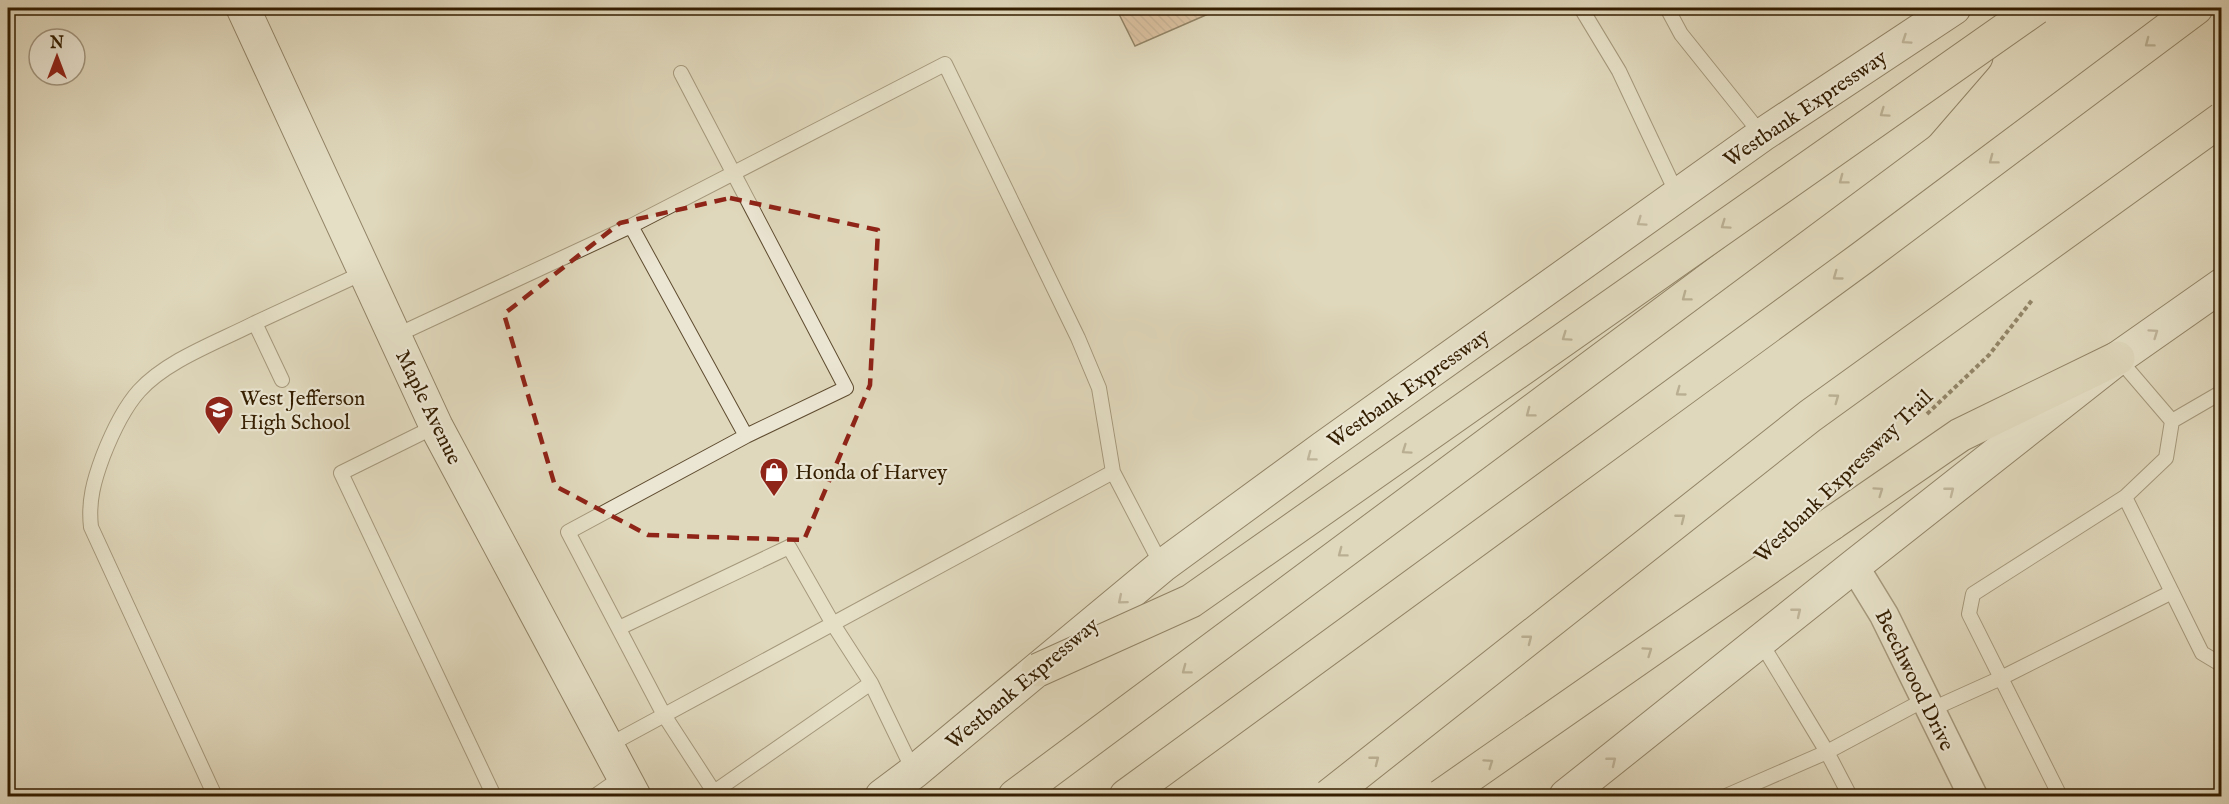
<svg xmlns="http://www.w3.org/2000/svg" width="2229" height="804" font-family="'IM FELL English',serif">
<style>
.building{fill:url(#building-back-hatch);stroke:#341e01;stroke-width:1.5}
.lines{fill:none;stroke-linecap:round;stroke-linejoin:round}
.lane-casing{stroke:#5f4c30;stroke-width:16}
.street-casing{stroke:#5f4c30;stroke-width:31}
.secondary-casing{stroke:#341e01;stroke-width:35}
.highway-casing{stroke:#341e01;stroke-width:35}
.path{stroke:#341e01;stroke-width:4;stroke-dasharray:4.5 3;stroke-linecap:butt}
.lane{stroke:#ebe6d3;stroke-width:14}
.street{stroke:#ebe6d3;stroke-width:28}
.secondary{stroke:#ebe6d3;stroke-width:33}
.highway{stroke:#e0d8bc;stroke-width:33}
.highway-bridge-casing{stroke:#341e01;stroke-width:35;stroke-linecap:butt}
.highway-bridge{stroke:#e0d8bc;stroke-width:33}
.oneway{stroke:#998c74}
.oneway2{stroke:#8a7b5e}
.marked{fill:none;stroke:#8f2418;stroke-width:4.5;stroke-dasharray:12 8;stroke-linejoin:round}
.labels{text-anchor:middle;stroke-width:4.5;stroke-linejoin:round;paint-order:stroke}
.street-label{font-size:21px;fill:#341e01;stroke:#ebe6d3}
.poi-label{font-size:21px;fill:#341e01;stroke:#ebe6d3;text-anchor:start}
</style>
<defs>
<pattern id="building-back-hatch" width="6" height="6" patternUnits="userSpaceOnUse" patternTransform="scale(1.5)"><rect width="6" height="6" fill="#d7a984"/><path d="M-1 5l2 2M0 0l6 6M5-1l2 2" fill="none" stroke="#af896a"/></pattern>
</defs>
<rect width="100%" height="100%" fill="#e0d8bc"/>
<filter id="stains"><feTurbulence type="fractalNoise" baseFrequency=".00333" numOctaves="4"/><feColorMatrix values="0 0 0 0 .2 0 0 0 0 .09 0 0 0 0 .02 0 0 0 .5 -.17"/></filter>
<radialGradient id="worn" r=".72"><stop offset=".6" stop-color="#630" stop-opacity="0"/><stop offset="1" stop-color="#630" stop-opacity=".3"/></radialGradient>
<path class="building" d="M1116,8h106l-87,38z"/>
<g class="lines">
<g class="lane-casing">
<path id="lane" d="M1581,8l38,63 59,125
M1667,8l14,26 81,101
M681,73l165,315 -100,48
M631,226l115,210 -178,96 96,183 50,77 157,-109
M395,336l236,-110 314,-162 133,274 21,50 14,84
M2118,358l54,63
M282,380l-27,-57 110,-51
M2222,392l-50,29 -6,37 -41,39 77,156 20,12
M436,426l-95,47 153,323
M619,628l170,-81 44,77 38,59 43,89
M1760,641l67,111 99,-53
M1930,710l71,-32 171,-86
M609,745l504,-273 49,94
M215,796l-124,-269c-3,-26 3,-47 12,-71 9,-23 20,-47 36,-65 28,-31 79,-49 116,-68
M595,796l30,-21
M1726,796l101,-44 23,44
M2060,796l-91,-182 4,-20 152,-97"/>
</g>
<g class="street-casing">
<path id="street" d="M1854,566l30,49 89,181"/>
</g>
<g class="secondary-casing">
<path id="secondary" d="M243,8l193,418 198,370
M882,796l32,-24 248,-206 161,-118 439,-313 192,-127
M1566,796l288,-230 264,-208 104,-73"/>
</g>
<g class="highway-casing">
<path id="highway" d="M1831,524l129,-89 158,-77
M1015,796l903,-672 58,-67
M1126,796l736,-538 334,-250"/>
</g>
<path class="path" d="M1927,414l62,-59 44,-56"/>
<use href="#lane" class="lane"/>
<use href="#street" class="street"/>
<use href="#secondary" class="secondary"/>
<use href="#highway" class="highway"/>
<g class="highway-bridge-casing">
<path id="highway-bridge" d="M1038,670l153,-69 845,-593
M1329,796l481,-380 412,-297
M1441,796l390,-272"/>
</g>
<use href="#highway-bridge" class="highway-bridge"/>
</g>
<defs><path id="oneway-chevron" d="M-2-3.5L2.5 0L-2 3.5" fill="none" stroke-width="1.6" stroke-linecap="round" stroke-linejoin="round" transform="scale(1.5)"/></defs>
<g class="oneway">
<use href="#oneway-chevron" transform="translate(1906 40) rotate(146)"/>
<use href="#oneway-chevron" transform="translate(1641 222) rotate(145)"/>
<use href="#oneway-chevron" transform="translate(2154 333) rotate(-35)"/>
<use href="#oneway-chevron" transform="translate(1311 457) rotate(143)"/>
<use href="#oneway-chevron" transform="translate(1950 491) rotate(-38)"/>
<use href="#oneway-chevron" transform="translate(1122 600) rotate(140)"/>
<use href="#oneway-chevron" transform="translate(1797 612) rotate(-39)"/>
<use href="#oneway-chevron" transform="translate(1612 761) rotate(-39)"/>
</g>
<g class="oneway2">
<use href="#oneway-chevron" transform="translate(2149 43) rotate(143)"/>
<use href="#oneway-chevron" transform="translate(1884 113) rotate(145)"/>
<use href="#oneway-chevron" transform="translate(1993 160) rotate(143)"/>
<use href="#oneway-chevron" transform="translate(1843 180) rotate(143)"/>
<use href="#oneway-chevron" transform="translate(1725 225) rotate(145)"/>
<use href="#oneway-chevron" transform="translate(1837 276) rotate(144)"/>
<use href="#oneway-chevron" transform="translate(1686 297) rotate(143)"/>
<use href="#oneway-chevron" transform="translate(1566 337) rotate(145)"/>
<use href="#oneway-chevron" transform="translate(1680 392) rotate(144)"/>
<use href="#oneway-chevron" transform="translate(1835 398) rotate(-36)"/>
<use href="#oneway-chevron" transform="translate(1530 413) rotate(143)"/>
<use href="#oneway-chevron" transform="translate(1406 450) rotate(145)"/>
<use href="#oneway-chevron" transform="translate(1879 491) rotate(-35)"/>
<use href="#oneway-chevron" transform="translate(1681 518) rotate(-38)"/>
<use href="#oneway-chevron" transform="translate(1342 553) rotate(143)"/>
<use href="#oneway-chevron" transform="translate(1528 639) rotate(-38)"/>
<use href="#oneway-chevron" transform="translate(1648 651) rotate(-35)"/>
<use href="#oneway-chevron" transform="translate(1186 670) rotate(143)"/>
<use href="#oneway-chevron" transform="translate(1375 760) rotate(-38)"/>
<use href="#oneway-chevron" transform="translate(1489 763) rotate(-35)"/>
</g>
<path d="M0 0H2229V804H0ZM730,198l148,32 -8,155 -66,155 -156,-5 -93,-49 -51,-172 116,-91z" fill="#e0d8bc" fill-opacity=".55" fill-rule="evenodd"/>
<path class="marked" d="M730,198l148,32 -8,155 -66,155 -156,-5 -93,-49 -51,-172 116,-91z"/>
<defs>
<g id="school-pin" transform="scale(1.5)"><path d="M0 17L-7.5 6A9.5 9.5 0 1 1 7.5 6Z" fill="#8f2418" stroke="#ebe6d3"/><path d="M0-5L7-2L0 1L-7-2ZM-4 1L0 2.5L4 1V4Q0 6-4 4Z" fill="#fff"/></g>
<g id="shop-pin" transform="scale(1.5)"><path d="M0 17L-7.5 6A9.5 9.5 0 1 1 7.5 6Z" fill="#8f2418" stroke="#ebe6d3"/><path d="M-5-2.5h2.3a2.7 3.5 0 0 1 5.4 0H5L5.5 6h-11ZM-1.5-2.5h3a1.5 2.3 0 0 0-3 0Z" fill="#fff"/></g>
</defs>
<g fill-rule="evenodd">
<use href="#school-pin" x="219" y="410"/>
<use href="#shop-pin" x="774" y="472"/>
</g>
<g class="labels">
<g class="street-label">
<text transform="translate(1805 108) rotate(-34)" y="7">Westbank Expressway</text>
<text transform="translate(1408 388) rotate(-35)" y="7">Westbank Expressway</text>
<text transform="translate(429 407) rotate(64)" y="7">Maple Avenue</text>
<text transform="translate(1843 476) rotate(-44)" y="7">Westbank Expressway Trail</text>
<text transform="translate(1915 680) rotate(64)" y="7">Beechwood Drive</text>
<text transform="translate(1022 683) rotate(-40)" y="7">Westbank Expressway</text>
</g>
<g class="poi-label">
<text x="240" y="405">West Jefferson<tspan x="240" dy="24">High School</tspan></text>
<text x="795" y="479">Honda of Harvey</text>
</g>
</g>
<rect width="2229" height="804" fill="none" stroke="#e0d8bc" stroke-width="30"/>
<rect x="9" y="9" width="2211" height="786" fill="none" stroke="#341e01" stroke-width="3"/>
<rect x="15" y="15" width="2199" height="774" fill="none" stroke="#341e01" stroke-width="1.5"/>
<g transform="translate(57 57)"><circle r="28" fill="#ebe6d3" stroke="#a2967f" stroke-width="1.5"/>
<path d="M0-4.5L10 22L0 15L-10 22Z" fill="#8f2418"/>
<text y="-9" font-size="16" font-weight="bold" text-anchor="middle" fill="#341e01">N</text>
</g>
<rect width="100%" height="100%" filter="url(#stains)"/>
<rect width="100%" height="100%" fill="url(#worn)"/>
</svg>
